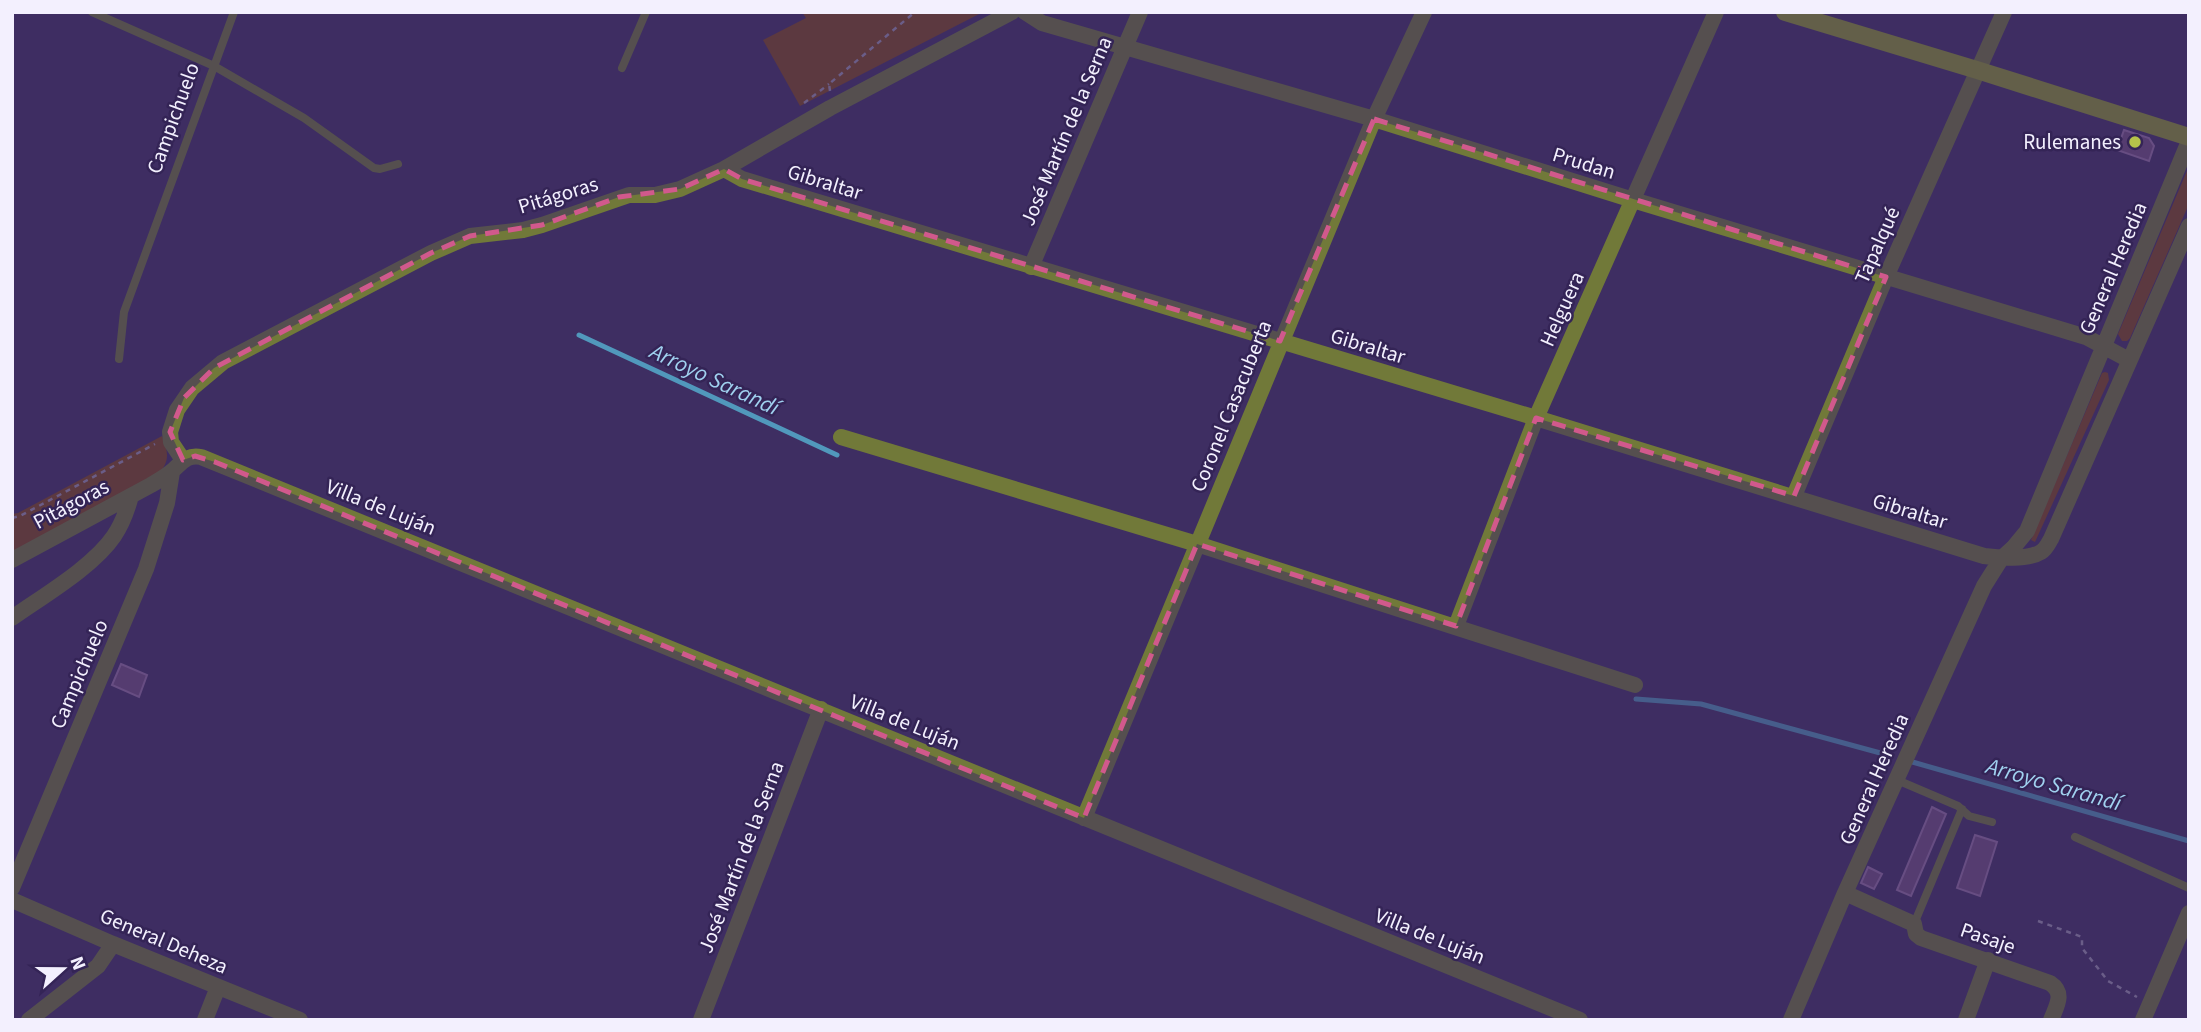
<svg xmlns="http://www.w3.org/2000/svg" width="2201" height="1032" font-family="'Source Sans 3',sans-serif">
<style>
.green{fill:#814717}
.lines{fill:none;stroke-linecap:round;stroke-linejoin:round}
.stream{stroke:#5198bc;stroke-width:5}
.building{fill:#724f81;stroke:#9974a9;stroke-width:2}
.path{stroke:#a097b6;stroke-width:2.5;stroke-dasharray:5 5;stroke-linecap:butt}
.lane{stroke:#717939;stroke-width:8}
.street{stroke:#717939;stroke-width:16}
.secondary{stroke:#909b2b;stroke-width:18}
.marked{fill:none;stroke:#d1598c;stroke-width:5;stroke-dasharray:14 9;stroke-linejoin:round}
.poi-dot{fill:#b5c24a;stroke:#342456;stroke-width:2.5}
.labels{text-anchor:middle;stroke-width:5;stroke-linejoin:round;paint-order:stroke}
.street-label{font-size:21px;fill:#f3f0fe;stroke:#342456}
.poi-label{font-size:21px;fill:#f3f0fe;stroke:#342456;text-anchor:end}
.water-label{font-size:23px;font-style:italic;fill:#a0d1ef;stroke:#342456}
</style>
<rect width="100%" height="100%" fill="#3e2e62"/>
<path class="green" d="M802,12h181l-183,94 -37,-66 43,-22z
M2189,166v38l-59,134 -3,3h-5l-4,-7z
M2105,372l3,1 1,7 -74,162 -4,-2 71,-167z
M162,436c6,15 9,26 -5,39l-145,77v-38l6,-1z"/>
<g class="lines">
<path class="stream" d="M579,335l258,120
M1636,699l65,5 183,50
M1909,761l280,80"/>
</g>
<path class="building" d="M2124,130l25,8 5,8 -5,15 -32,-11z
M121,664l26,11 -8,22 -27,-12z
M1932,807l14,7 -35,82 -14,-6z
M1975,835l22,7 -17,54 -23,-8z
M1868,867l14,7 -8,15 -13,-6z"/>
<g class="lines">
<path class="path" d="M830,91l-1,-7 86,-72
M804,103l25,-19
M12,518l8,-2 135,-72
M2038,921l44,16v11l26,33 29,16"/>
<path class="lane" d="M92,12l122,54 90,52 70,50 6,1 18,-5
M622,68l24,-56
M119,359l5,-47 110,-300
M1897,780l61,26 11,10 23,6
M2075,837l114,51
M1914,924l48,-115"/>
<path class="street" d="M1025,12l17,11 332,96 259,81 453,137 43,23
M724,169l18,10 794,239 448,138c15,2 44,4 57,-4 5,-3 7,-8 10,-13l138,-313
M1031,267l109,-255
M841,437l356,107 438,141
M183,460l-12,-18 -1,-10 7,-22 15,-22 31,-26 208,-109 39,-17 53,-6 19,-5 87,-30h26l25,-6 44,-20 106,-61 182,-96
M1794,496l92,-219 118,-265
M12,560l139,-75c7,-4 14,-8 20,-13 10,-8 15,-18 30,-15l1379,563
M12,618c31,-22 81,-51 102,-82 8,-12 13,-25 17,-40
M1456,626l80,-208 180,-406
M1084,818l290,-699 50,-107
M12,888l134,-319 21,-66 5,-31
M1845,893l69,31 2,10 5,4 129,45c15,10 7,22 1,37
M12,900l101,44 187,76
M29,1020l69,-54 15,-22
M205,1020l13,-33
M701,1020l120,-311
M1791,1020l54,-127 139,-307 17,-27 12,-11 14,-17 162,-390
M1966,1020l22,-60
M2143,1020l46,-107"/>
<path class="secondary" d="M1785,12l192,58 212,67"/>
</g>
<path d="M0 0H2201V1032H0ZM1374,119l512,158 -92,219 -258,-78 -80,208 -259,-82 -113,274 -869,-356 -20,-6 -12,4 -13,-28 14,-34 30,-30 217,-115 39,-17 72,-11 77,-28 61,-8 44,-20 18,10 538,162z" fill="#3e2e62" fill-opacity=".55" fill-rule="evenodd"/>
<path class="marked" d="M1374,119l512,158 -92,219 -258,-78 -80,208 -259,-82 -113,274 -869,-356 -20,-6 -12,4 -13,-28 14,-34 30,-30 217,-115 39,-17 72,-11 77,-28 61,-8 44,-20 18,10 538,162z"/>
<circle class="poi-dot" cx="2135" cy="142" r="7"/>
<g class="labels">
<g class="street-label">
<text transform="translate(173 118) rotate(-70)" y="7">Campichuelo</text>
<text transform="translate(1066 131) rotate(-67)" y="7">José Martín de la Serna</text>
<text transform="translate(1584 163) rotate(17)" y="7">Prudan</text>
<text transform="translate(825 182) rotate(17)" y="7">Gibraltar</text>
<text transform="translate(558 195) rotate(-17)" y="7">Pitágoras</text>
<text transform="translate(1877 245) rotate(-66)" y="7">Tapalqué</text>
<text transform="translate(2113 268) rotate(-67)" y="7">General Heredia</text>
<text transform="translate(1562 309) rotate(-66)" y="7">Helguera</text>
<text transform="translate(1368 346) rotate(17)" y="7">Gibraltar</text>
<text transform="translate(1231 406) rotate(-68)" y="7">Coronel Casacuberta</text>
<text transform="translate(71 504) rotate(-28)" y="7">Pitágoras</text>
<text transform="translate(381 507) rotate(22)" y="7">Villa de Luján</text>
<text transform="translate(1910 511) rotate(17)" y="7">Gibraltar</text>
<text transform="translate(79 674) rotate(-67)" y="7">Campichuelo</text>
<text transform="translate(905 722) rotate(22)" y="7">Villa de Luján</text>
<text transform="translate(1874 779) rotate(-66)" y="7">General Heredia</text>
<text transform="translate(741 857) rotate(-69)" y="7">José Martín de la Serna</text>
<text transform="translate(1430 936) rotate(22)" y="7">Villa de Luján</text>
<text transform="translate(1988 938) rotate(19)" y="7">Pasaje</text>
<text transform="translate(164 941) rotate(23)" y="7">General Deheza</text>
</g>
<g class="poi-label">
<text x="2121" y="149">Rulemanes</text>
</g>
<g class="water-label">
<text transform="translate(715 379) rotate(25)" y="8">Arroyo Sarandí</text>
<text transform="translate(2054 784) rotate(16)" y="8">Arroyo Sarandí</text>
</g>
</g>
<rect width="2201" height="1032" fill="none" stroke="#f3f0fe" stroke-width="28"/>
<g transform="translate(63 969) rotate(69)" stroke="#342456" stroke-width="5" paint-order="stroke">
<path d="M0-5L12 26L0 18L-12 26Z" fill="#f3f0fe"/>
<text y="-10" font-size="19" font-weight="bold" text-anchor="middle" fill="#f3f0fe">N</text>
</g>
</svg>
